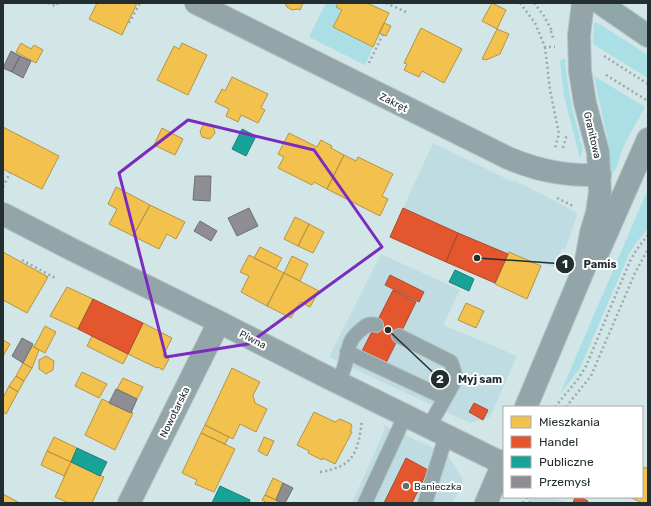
<svg xmlns="http://www.w3.org/2000/svg" width="651" height="506" font-family="Rubik,sans-serif">
<style>
.built{fill:#bedce1}
.green{fill:#aadfe5}
.homes{fill:#f2c14e;stroke:#b49545}
.shops{fill:#e4572e;stroke:#aa4b2f}
.public{fill:#17a398;stroke:#1a8079}
.industry{fill:#8d8d92;stroke:#6d7075}
.lines{fill:none;stroke-linecap:round;stroke-linejoin:round}
.service-casing{stroke:#b4c2c4;stroke-width:16}
.minor-casing{stroke:#b4c2c4;stroke-width:24}
.tertiary-casing{stroke:#b4c2c4;stroke-width:24}
.primary-casing{stroke:#b4c2c4;stroke-width:24}
.path{stroke:#99a9ab;stroke-width:2.5;stroke-dasharray:2 3;stroke-linecap:butt}
.service{stroke:#93a5a8;stroke-width:14}
.minor{stroke:#93a5a8;stroke-width:22}
.tertiary{stroke:#93a5a8;stroke-width:22}
.primary{stroke:#8fa6a9;stroke-width:22}
.marked{fill:none;stroke:#7b2cbf;stroke-width:3;stroke-linejoin:round}
.poi-dot{fill:#606e70;stroke:#fff;stroke-width:1.5}
.labels{text-anchor:middle;stroke-width:4;stroke-linejoin:round;paint-order:stroke}
.street-label{font-size:10px;fill:#222e30;stroke:#fff}
.poi-label{font-size:10px;fill:#222e30;stroke:#fff;text-anchor:start}
.leader{fill:none;stroke:#222e30;stroke-width:1.5}
.callout-dot{fill:#222e30;stroke:#fff;stroke-width:1.5}
.mark-label{font-size:12px;text-anchor:middle;font-weight:bold;fill:#fff}
.callout-label{font-size:11px;text-anchor:middle;font-weight:bold;fill:#222e30;stroke:#fff;stroke-width:4;stroke-linejoin:round;paint-order:stroke}
</style>
<rect width="100%" height="100%" fill="#d2e5e7"/>
<path class="built" d="M433,143l80,39 1,-2 62,32 1,3 -12,35 -3,-2 -8,19 -10,-5 -3,4 -32,-14 -14,31 -105,-46z
M381,254l79,36 -17,35 74,31 -27,61 -20,6 -141,-66z
M383,425l64,29 16,26 -10,23h-101l33,-74z
M531,497h22l13,6h-38z"/>
<path class="green" d="M326,3h12l-2,4 6,3 -9,17 40,20 -8,18 -56,-28z
M596,22l52,33v23l-55,-34 1,-20z
M562,59h3c2,26 7,52 15,78l-1,2c4,8 5,10 1,19l-16,-62 -4,-35z
M594,76l51,31c-8,14 -16,28 -23,43 -3,7 -4,18 -9,23l-4,-1 -2,-36z
M648,189v39l-12,15 -7,11 -49,114 -20,26z"/>
<path class="homes" d="M97,3h40l-15,32 -33,-16z
M285,3h18l-3,7 -3,-1 -5,1 -5,-3z
M338,3h29l22,10 -16,34 -40,-20 9,-17 -6,-3z
M492,3l14,7 -9,19 -15,-8z
M384,23l7,3 -5,10 -7,-3z
M421,28l41,21 -18,34 -22,-12 -3,6 -15,-7 3,-6 -3,-1z
M497,29l12,5 -9,20 -14,6 -4,-1z
M21,43l10,6 3,-4 9,5 -7,13 -20,-11z
M182,43l25,12 -19,40 -31,-15 17,-34 5,3z
M232,77l36,17 -7,14 4,2 -7,13 -17,-8 -3,7 -12,-6 3,-7 -14,-7 7,-13 3,2z
M204,124l9,1 2,8 -5,6 -8,-2 -2,-6z
M3,127l56,29 -17,33 -39,-20z
M162,128l21,11 -8,16 -21,-10z
M289,133l28,14 4,-7 11,6 -1,2 13,7 -17,34 -13,-7 -2,3 -34,-17 6,-11 -6,-3z
M344,155l12,6 2,-4 35,17 -11,22 6,3 -8,17 -53,-27z
M116,187l34,18 -17,31 -24,-12 8,-15 -9,-5z
M150,205l35,17 -9,17 -9,-5 -8,15 -26,-13z
M295,217l14,7 -11,22 -14,-7z
M309,224l15,8 -11,21 -15,-7z
M260,247l22,11 -6,11 -22,-11z
M3,252l45,25 -21,36 -24,-13z
M509,252l32,14 -14,33 -32,-15z
M249,255l35,18 -17,33 -26,-14 8,-16 -9,-4z
M292,256l16,8 -8,17 -16,-8z
M284,273l35,18 -9,16 -10,-5 -9,16 -24,-12z
M67,287l26,12 -15,30 -28,-13z
M466,303l18,8 -8,17 -18,-8z
M143,323l29,15 -9,18 6,3 -6,11 -5,-3 -1,1 -29,-14z
M45,326l11,6 -11,21 -11,-6z
M92,336l36,18 -5,10 -36,-18z
M3,340l7,4 -7,12z
M32,346l7,4 -7,18 -9,-5z
M46,356l8,5 -1,9 -7,4 -7,-5v-9z
M23,363l9,5 -8,13 -8,-5z
M232,368l28,14 -7,13 2,8 12,6 -11,23 -16,-8 -7,15 -28,-14z
M82,372l25,12 -8,14 -24,-12z
M16,376l8,5 -6,11 -9,-6z
M123,378l20,9 -6,12 -20,-10z
M9,386l9,6 -12,22 -3,-2v-14z
M102,399l31,14 -18,37 -30,-15z
M314,412l21,10 5,-3 11,5 1,4 -2,3 2,1 -17,32 -12,-6 -1,2 -14,-7 1,-2 -12,-6z
M205,425l24,12 -4,7 -24,-11z
M201,433l34,16 -21,43 -19,-8 2,-4 -15,-7z
M54,437l23,11 -6,14 -24,-11z
M264,437l10,4 -7,15 -9,-5z
M47,451l24,11 -7,14 -23,-11z
M71,462l33,15 -12,26h-23l-14,-6z
M644,467l4,2v34h-6l-12,-6h12v-26z
M273,478l10,5 -7,17 -11,-5z
M3,494l15,8 -1,1h-14z
M265,495l11,5 6,3h-15l-5,-3z"/>
<path class="shops" d="M403,208l55,25 -12,29 -56,-25z
M458,233l50,21 -13,29 -49,-21z
M390,275l34,17 -5,10 -34,-17z
M393,290l23,12 -31,63 -24,-12z
M93,299l50,24 -15,31 -50,-25z
M474,403l14,7 -5,10 -14,-8z
M406,458l22,12 -16,33h-28z
M575,497h5l8,4 -1,2h-14z"/>
<path class="public" d="M242,129l14,7 -10,20 -14,-7z
M455,270l19,9 -5,12 -20,-9z
M77,448l30,14 -7,14 -29,-14z
M220,486l30,14 -1,3h-37z"/>
<path class="industry" d="M11,51l9,5 -8,16 -9,-4z
M20,56l11,5 -8,17 -11,-6z
M195,176h16l-1,25 -17,-1z
M249,208l9,18 -21,10 -9,-18z
M200,221l17,10 -6,10 -17,-10z
M22,338l11,6 -10,19 -11,-7z
M116,389l21,10 -6,14 -22,-10z
M283,483l10,5 -8,15h-3l-6,-3z"/>
<g class="lines">
<g class="service-casing">
<path id="service" d="M399,336l52,26 4,12 -2,10 -25,44
M347,352l98,46
M337,382c2,-5 6,-9 7,-14 6,-17 1,-26 18,-39 4,-4 8,-6 14,-4
M365,503l40,-87
M425,503l21,-67"/>
</g>
<g class="minor-casing">
<path id="minor" d="M196,3l312,155c31,13 58,18 92,17
M3,214l70,36 146,72 104,53 181,89
M129,503l90,-181"/>
</g>
<g class="tertiary-casing">
<path id="tertiary" d="M596,257l52,-118
M526,407l59,-141 6,-33 6,-20 3,-21 -2,-40 -13,-49 -5,-32 -1,-36 4,-32
M486,503l18,-42"/>
</g>
<g class="primary-casing">
<path id="primary" d="M600,3l48,33"/>
</g>
<path class="path" d="M48,3l8,3 2,-3
M386,3l20,9
M520,3l15,20 10,24h10
M534,3l10,13 8,15
M129,23l11,-20
M551,31l2,7
M545,47l5,43 9,44 -4,14
M604,56l44,28
M369,63l14,-29
M606,75l42,26
M563,148l4,-14
M3,187l7,-14
M557,198l16,8
M22,260l35,19
M555,407l23,-28 8,-13 44,-105 7,-12 11,-14
M566,407l25,-31 44,-103 13,-24
M320,472c34,-5 38,-20 42,-52
M527,497l3,6
M523,503l3,-6"/>
<use href="#service" class="service"/>
<use href="#minor" class="minor"/>
<use href="#tertiary" class="tertiary"/>
<use href="#primary" class="primary"/>
</g>
<path class="marked" d="M188,120l126,30 68,97 -134,97 -82,13 -47,-184z"/>
<circle class="poi-dot" cx="406" cy="486" r="4"/>
<g class="labels">
<g class="street-label">
<text transform="translate(394 102) rotate(27)" y="4">Zakręt</text>
<text transform="translate(593 135) rotate(77)" y="4">Granitowa</text>
<text transform="translate(253 339) rotate(27)" y="4">Piwna</text>
<text transform="translate(174 412) rotate(-64)" y="4">Nowotarska</text>
</g>
<g class="poi-label">
<text x="414" y="490">Banieczka</text>
</g>
</g>
<path class="leader" d="M477 258L565 264M388 330L440 379"/>
<g class="callout-dot">
<circle cx="477" cy="258" r="4"/>
<circle cx="388" cy="330" r="4"/>
<circle cx="565" cy="264" r="10"/>
<circle cx="440" cy="379" r="10"/>
</g>
<g class="mark-label">
<text x="565" y="268">1</text>
<text x="440" y="383">2</text>
</g>
<g class="callout-label">
<text x="600" y="268">Pamis</text>
<text x="480" y="383">Myj sam</text>
</g>
<rect width="651" height="506" fill="none" stroke="#222e30" stroke-width="8"/>
<rect x="503" y="406" width="140" height="92" fill="#ffffff" stroke="#a7abac"/>
<rect x="511" y="416" width="20" height="12" fill="#f2c14e" stroke="#a7abac"/>
<text x="539" y="426" font-size="12" fill="#222e30">Mieszkania</text>
<rect x="511" y="436" width="20" height="12" fill="#e4572e" stroke="#a7abac"/>
<text x="539" y="446" font-size="12" fill="#222e30">Handel</text>
<rect x="511" y="456" width="20" height="12" fill="#17a398" stroke="#a7abac"/>
<text x="539" y="466" font-size="12" fill="#222e30">Publiczne</text>
<rect x="511" y="476" width="20" height="12" fill="#8d8d92" stroke="#a7abac"/>
<text x="539" y="486" font-size="12" fill="#222e30">Przemysł</text>
</svg>
